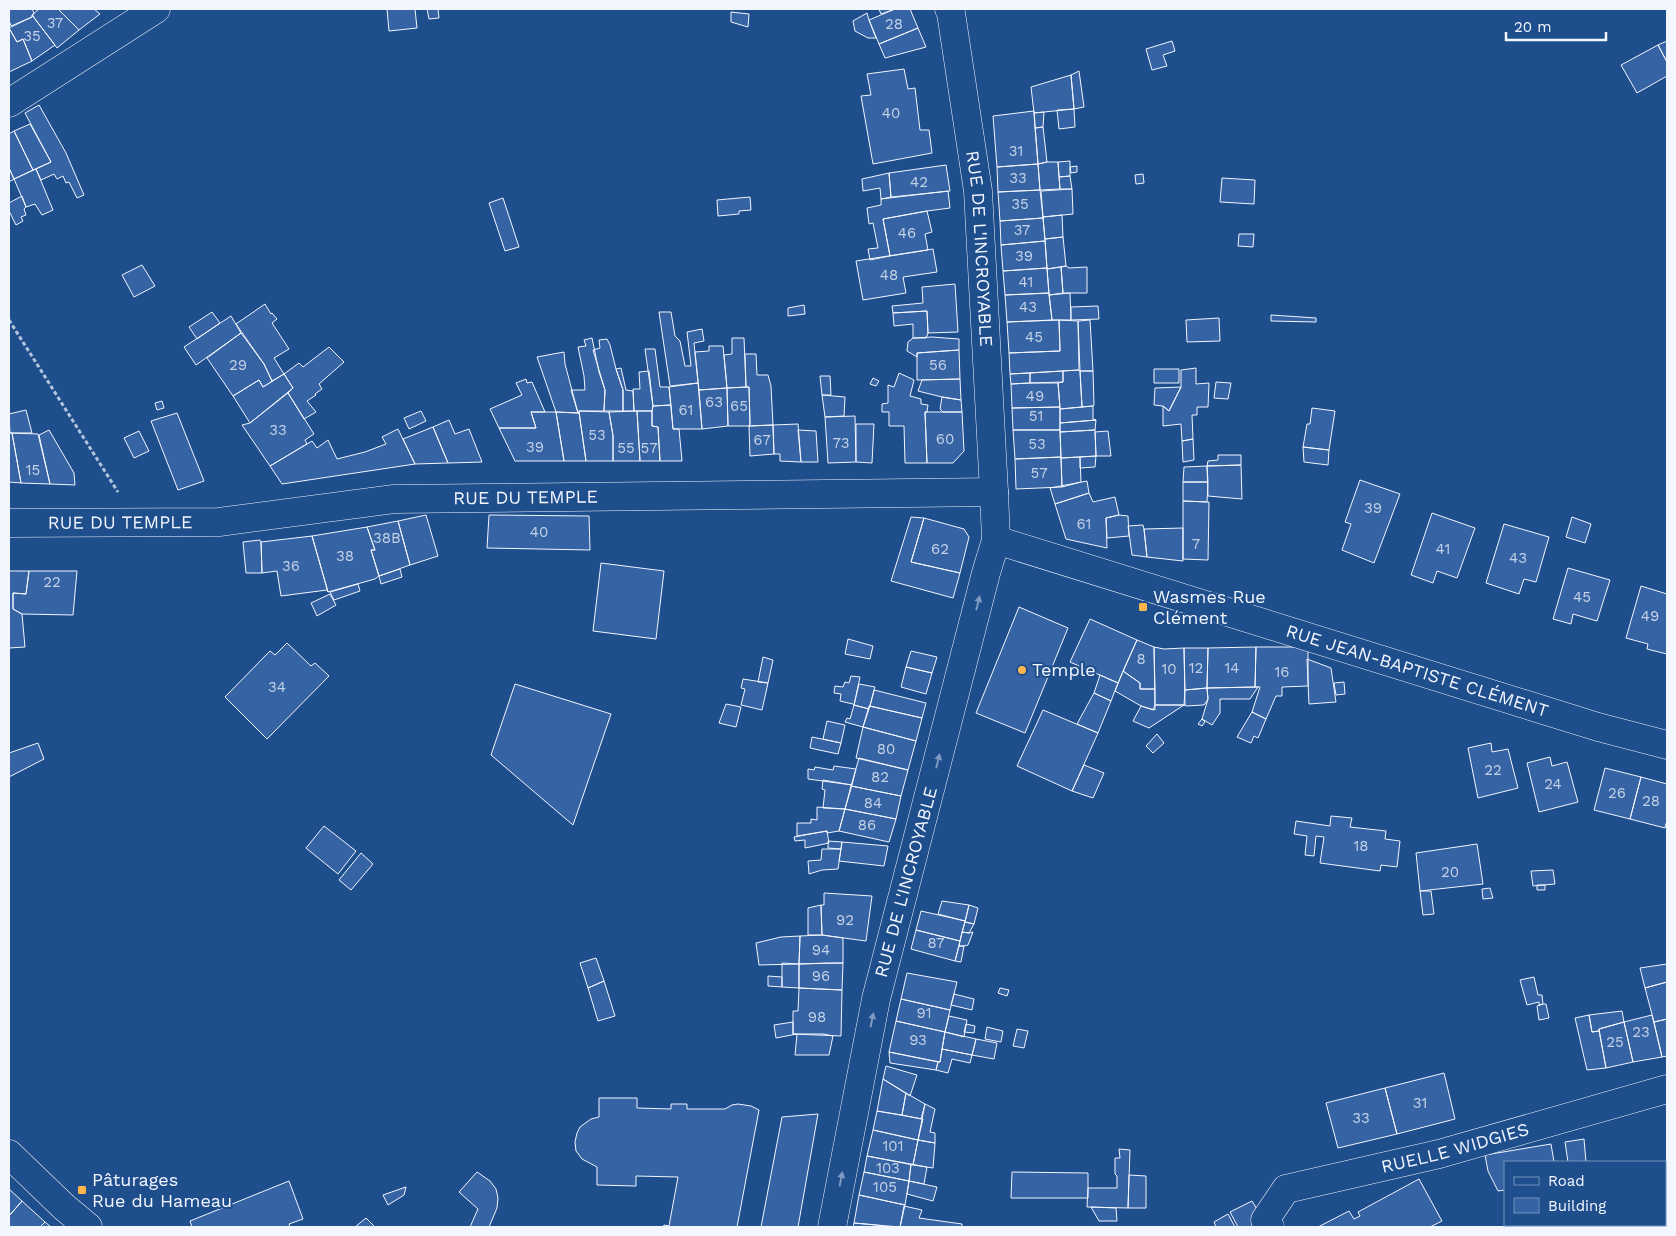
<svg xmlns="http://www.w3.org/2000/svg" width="1676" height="1236" font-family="'Work Sans',sans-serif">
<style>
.building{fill:#3563a3;stroke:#f2f6ff}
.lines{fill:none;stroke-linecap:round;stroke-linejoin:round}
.minor-casing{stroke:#f2f6ff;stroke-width:29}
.path{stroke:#b3c4dc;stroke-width:3;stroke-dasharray:4 2.5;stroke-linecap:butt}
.minor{stroke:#1f4e8c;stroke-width:28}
.oneway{fill:#7e9ac0}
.poi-dot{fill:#ffb74d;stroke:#1f4e8c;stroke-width:2}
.labels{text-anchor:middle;stroke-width:4;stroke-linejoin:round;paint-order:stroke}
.number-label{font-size:15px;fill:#c3d1e8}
.street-label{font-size:18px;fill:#f2f6ff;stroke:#1f4e8c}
.poi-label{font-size:18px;fill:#f2f6ff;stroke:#1f4e8c;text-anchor:start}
</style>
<rect width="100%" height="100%" fill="#1f4e8c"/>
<path class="building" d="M9,9h23l2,4 -2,4 -21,9 -2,-6z
M39,9h19l21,21 -22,18 -25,-33z
M58,9h36l6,5 -21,16z
M387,9h28l2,19 -28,3z
M427,9h11l1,9 -10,1z
M879,9h16l-14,5z
M895,9h15l8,19 -39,16 -10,-24z
M731,12l18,2 -1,13 -17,-5z
M867,13l2,7 7,18h-8l-13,-7 -2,-10z
M32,15l23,30 -23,16 -9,-22 -6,3 -8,-14 23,-11z
M9,28l8,14 6,-3 9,22 -23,11z
M918,28l8,19 -41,11 -6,-14z
M1172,41l3,10 -12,4 4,11 -15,4 -6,-21z
M1667,41v21l-9,-17z
M1658,45l9,17v14l-30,17 -16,-28z
M904,69l4,20 7,-1 5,42h9l3,23 -59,11 -12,-68 10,-1 -4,-21z
M1079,71l5,36 -10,2 -3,-34z
M1071,75l3,34 -40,4 -3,-26z
M39,105l27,48 18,42 -7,3 -8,-16 -3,1 -3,-7 -6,3 -3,-5 -13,6 -5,-11 15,-7 -26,-49z
M1074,109l1,18 -16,2 -2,-19z
M1034,111l4,53 -41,3 -4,-51z
M1044,112l-1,15 -8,1 -1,-15z
M30,124l21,38 -18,8 -19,-39z
M1043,127l4,35 -9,2 -3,-36z
M14,131l19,39 -19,9 -5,-11v-34z
M1070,161v15l-11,1 -1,-15z
M1047,162h11l2,27 -20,1 -2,-26z
M1038,164l2,26 -42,2 -1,-25z
M946,165l4,26 -59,6 -2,-24z
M1077,166v6l-6,1 -1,-6z
M9,168l5,11 -5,3z
M36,169l17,41 -11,5 -7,-11 -9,3 -12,-28z
M889,173l2,24 -10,2 -1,-11 -17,3 -1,-12z
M1143,174l1,9 -8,1 -1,-9z
M1070,176l2,13h-12l-1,-12z
M1222,178l33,2 -1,24 -34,-2z
M1072,189l1,25 -30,3 -2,-26z
M1040,190l3,28 -43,3 -2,-29z
M948,191l2,17 -23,3 -44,8 7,37 -20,4 -2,-11 10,-1 -5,-25 -4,1 -2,-16 14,-3v-6z
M22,196l4,11 -2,2 2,6 -5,2 2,4 -7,4 -7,-14v-8z
M750,197l1,13 -12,1v3l-21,2 -1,-16z
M503,198l16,49 -14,4 -16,-48z
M927,211l5,21 -7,2 3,16 -38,6 -7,-37z
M1062,215l1,22 -18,2 -2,-22z
M1043,218l2,23 -44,4 -1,-24z
M1239,234h15l-1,13 -15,-1z
M1063,237l3,29 -19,3 -2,-30z
M1045,241l2,27 -44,3 -2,-26z
M933,249l4,23 -34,5 3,16 -43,7 -7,-39z
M142,265l13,21 -21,11 -12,-22z
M1066,266l3,2 18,-1v26h-24l-2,-26z
M1061,267l2,26 -14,2 -2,-26z
M1047,268l2,25 -44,2 -2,-24z
M955,284l3,48 -30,1 -1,-22 -34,2 -1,-7 31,-3 -1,-16z
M1049,293l3,27 -45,2 -2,-27z
M1070,293l1,27h-19l-3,-25z
M265,304l6,10 1,-1 5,6 -5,4 17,26 -15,9 10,16 -12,7 -8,-17 -28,-40z
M804,305l1,9 -17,2v-8z
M1098,306l1,13 -28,1v-13z
M927,311l1,22 -2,5h-13v-14l-19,2 -1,-13z
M212,312l8,11 -23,16 -8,-12z
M659,312h12l4,24 5,5 5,25h6l-4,-34 15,-3 2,12 -10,2 4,40 -28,3z
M1271,315l45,3v4l-45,-1z
M231,316l10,17 -45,32 -12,-18z
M1219,318l1,23 -33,1 -1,-22z
M1059,320l1,31 -51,2 -2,-31z
M1059,320l19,1 1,49 -69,4 -1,-21 51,-2z
M1090,320l3,51h-13l-2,-50z
M241,333l23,31 8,17 2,-1 -11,7 -4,-7 -26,16 -26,-38z
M932,337l27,2v11l-42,3v4l-10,-6 1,-9 5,-4z
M592,338l7,34 6,18 -1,21h-25v2h-1l-7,-23h14l-1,-14 -6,-29 8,-1 -2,-6z
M732,338h12l2,49 -19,1 -3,-33 8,-1z
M607,339l3,6 6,24 7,21v21h-19l1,-21 -12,-40 7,-2 -1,-8z
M709,346h14l4,42 -28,2 -4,-38 14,-1z
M329,347l15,15 -25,22 3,5 -7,5 1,1 -9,6 9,11 -12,7 -16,-26 5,-5 -9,-14 15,-11 4,4z
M645,349h10l5,38h9l2,18 -18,1z
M959,350l1,29 -43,1v-27z
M564,352l1,12 13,49 -22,-1 -19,-55z
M745,354h11l1,21h11l3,11 2,39 -24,1 1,-2 -1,-37h-3z
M621,368l5,22 7,1 1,20h-11v-21l-7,-21z
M1196,368v16l13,-1 -1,24h-11v8h-5l1,24 -11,2 -1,-17 -18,2v-20l6,5 12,-24v-17z
M1154,369h25v14h-25z
M1078,370l2,1 2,36 -22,2 -2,-26 5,-1v-11z
M649,371l4,35 -1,5h-18l-1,-22h7l-1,-17z
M1063,371v11l-33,1v-10z
M1080,371h13l1,34 -1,1 -11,1z
M899,373l15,7 -4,16 11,3v5l7,1 -1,7h-2l2,51h-22l-1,-37h-15v-14h-7v-8l6,-1v-18l6,2z
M1030,373v10l-19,1 -1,-10z
M284,374l9,14 -43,35 -17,-27 26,-16 4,7z
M820,376h10l1,19h-9z
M873,378l6,3 -3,5 -6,-2z
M526,379l1,4 5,-1 13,30h-14l5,16h-37l-9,-19 32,-14 -6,-12z
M960,379l1,21 -19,-3 -24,-6 4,-11z
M1216,382l15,1 -3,16 -14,-1z
M698,383l4,46h-29l-4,-42z
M1030,383h28l2,24 -48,1 -1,-24z
M749,387l1,37 -1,2h-21l-1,-38z
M1181,387l-12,24 -6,-5 -9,-1 1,-17z
M727,388l1,38 -26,3 -3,-39z
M288,393l26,41 -9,6 2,4 -37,22 -28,-41 8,-2z
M822,395l23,2 -1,19 -19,1z
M942,397l19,3 1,12h-19l-3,-3z
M162,401l2,7 -7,2 -2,-7z
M671,405l2,24h6l3,32h-22l-2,-34 -6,-1v-15l1,-5z
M1093,406v13l3,1 -36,3v-14z
M1060,407v23h-47l-1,-22z
M1312,408l23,3 -6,39 -26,-3 4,-23h3z
M26,410l6,23h-22l-1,-19z
M421,411l5,10 -17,8 -5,-11z
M579,411l30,1 4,24v25h-27z
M637,411h15v15l6,1 2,34h-20z
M637,411l3,50h-27v-25l-4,-24z
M531,412h25l8,49h-49l-16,-33h37z
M556,412l23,1 7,48h-22z
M925,412h37l2,39 -11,12h-26z
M177,413l27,68 -26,9 -27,-69z
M855,416l1,46 -28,1 -3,-46z
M449,420l6,14 14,-5 13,33 -34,1 -15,-36z
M1096,420l-1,10 -35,2v-9z
M798,424l3,38 -21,-1v-7h-6l-1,-29z
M856,424h18l-2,39 -16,-1z
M773,425l1,29 -24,2 -1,-30z
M433,427l15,36 -33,1 -12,-25z
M398,429l17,35 -133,20 -12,-18 42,-25 5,7 11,-8 9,19 28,-7 21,-8 -4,-7z
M49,430l25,43 1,12 -25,-1 -11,-49z
M798,430l18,1 2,31h-17z
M1013,430h47l1,27 -46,2z
M1095,430l1,26 -35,2 -1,-26z
M139,431l10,20 -15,7 -10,-20z
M1108,431l3,25h-15l-1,-24z
M9,432l3,1 9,50 -12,-1z
M12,433l26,1 12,50 -29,-1z
M1193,439l1,21 -11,2 -1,-21z
M1303,447l26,3 -1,15 -24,-3z
M1218,455h23v10l-34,1 1,-5 10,-1z
M1096,456l-1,11 -15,1v-11z
M1061,457l1,30 -46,2 -1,-30z
M1080,457l1,25 -19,5 -1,-29z
M1241,465l1,34 -34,-3 -1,-30z
M1207,466l1,16h-25l1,-15z
M1360,480l40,14 -26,69 -32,-13 9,-26 -6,-2z
M1087,481l2,12 -34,11 -5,-16z
M1183,482h25l-1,20 -24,-1z
M1089,493l4,9 22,-5 4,18 -13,3 1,30 -41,-9 -11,-35z
M1183,501l26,1 -1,58 -25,-1z
M1432,513l43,15 -18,50 -20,-7 -4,12 -22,-8z
M426,515l12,41 -28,9 -12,-44z
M489,515l100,1 1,34 -103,-2z
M1119,515l9,1 1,20 -22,2 -1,-20z
M911,517l13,1 -13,44 49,11 -7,25 -62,-17z
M1572,517l19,7 -6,19 -19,-6z
M924,518l40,11 5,8 -9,36 -49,-11z
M398,521l12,44 -31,11 -8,-26h4l-8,-23z
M1504,524l45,13 -13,45 -12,-3 -5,15 -33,-11z
M1143,525l1,4 3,28 -15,-2 -4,-29z
M367,527l8,23h-4l8,26 -4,3 -47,13 -16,-56z
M1183,528v33l-36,-4 -3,-28z
M312,536l16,56 -1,-2 -46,6 -4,-25 -15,2 -1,-31z
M260,540l1,2 1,31h-16l-3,-31z
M601,563l63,8 -8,68 -63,-8z
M1568,568l42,12 -13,41 -24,-7 -2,10 -18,-5z
M400,569l2,8 -21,7 -2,-8z
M9,571h20l-3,23 -13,-1v16l9,5 3,33 -16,1z
M29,571h48l-4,44 -51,-1 -9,-5v-16l13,1z
M358,584l2,7 -26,9 -4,-8z
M1641,586l26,8v60l-20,-5 1,-5 -22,-6z
M330,594l6,11 -19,11 -6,-13z
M1019,607l49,21 -43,105 -49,-20z
M1090,619l47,21 -19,43 -48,-21z
M848,639l25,7 -3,13 -25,-5z
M1137,640l17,7 1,42h-15v-6l-17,-12z
M287,643l24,23 4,-3 14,13 -62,63 -42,-42 45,-46 5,4z
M1154,647l10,2 20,-1 1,57h-30z
M1256,647l-1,40 -48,1 1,-40z
M1256,647h52v39l-26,1v9h-6l-10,23 -14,-7 8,-25h-5z
M1184,648h24l-1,40 -22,2z
M911,651l26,6 -5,16 -26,-6z
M763,657l10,3 -5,23 -10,-1z
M1307,659l24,9 5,34 -27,2z
M906,667l26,6 -6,21 -25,-7z
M1123,671l17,12v6h15v21l-14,-4 -26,-15z
M1100,675l18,8 -7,18 -17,-8z
M851,676l9,1 -6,28 -1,-1 -13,-3 1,-7 -7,-1 1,-7 8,1 2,-5 4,1z
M743,679l25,4 -6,27 -21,-5 4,-16 -4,-1z
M1344,682l1,12 -9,1 -2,-12z
M515,684l96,30 -38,111 -82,-70z
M859,684l16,3 -6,22 -15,-4z
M1258,687l-8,12h-30v14l-8,12 -10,-6 6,-20 -1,-11z
M1207,688l1,11 -3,5 -2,1 -17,1 -2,-1 1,-15z
M874,690l52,13 -4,15 -52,-12z
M1094,693l17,8 -13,32 -21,-9z
M726,704l15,3 -5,20 -17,-4z
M854,705l15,4 -6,18 -18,-5 2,-4 3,1z
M1155,705h29l-35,23 -16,-7 8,-15 12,4z
M869,706l53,12 -6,23 -53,-14z
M1043,710l55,23 -26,58 -55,-25z
M1252,712l14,7 -8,19 -4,-2 -3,7 -14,-6z
M1202,719l3,3 -3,4 -4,-2z
M827,721l18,4 -4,18 -18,-4z
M863,727l53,14 -8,29 -52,-12z
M1157,734l7,9 -11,10 -7,-7z
M812,737l29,6 -3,11 -28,-6z
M38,743l6,16 -35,18v-24z
M1491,743l1,9 16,-3 10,39 -40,10 -10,-50z
M1550,757l2,9 15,-4 11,40 -39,10 -12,-49z
M859,758l49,12 -7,26 -50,-10z
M1084,765l20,8 -11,25 -21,-7z
M834,766l22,3 -4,16 -44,-6v-10l6,1 1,-3 18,3z
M1605,768l36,9 -11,42 -36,-9z
M1641,777l26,7v36l-2,8 -35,-9z
M823,780l29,5 -7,24 -22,-1 2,-18 -3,-1z
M851,786l50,10 -5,23 -51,-10z
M817,807l28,2 -6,22 -12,2v-2l-30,5v-13h14v-4l6,1z
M845,809l51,10 -7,23 -50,-11z
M1331,816l21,2 -2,9 36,4 -1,8 15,2 -3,26 -16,-2 -1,6 -60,-8 4,-26 -8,-1 -2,20 -9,-1 2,-19 -13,-2 2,-13 34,5z
M324,826l32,25 -18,23 -32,-26z
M827,831l2,12 -24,5v-8l-10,1 -1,-4z
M828,841l14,1 -1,7 -13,-1z
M842,842l46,4 -4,20 -45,-5z
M1477,844l6,40 -63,7 -4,-38z
M822,849h19l-3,20 -16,1 -13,4 -1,-13 13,-1z
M361,853l12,11 -22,26 -12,-10z
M1553,870l2,14 -22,2 -2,-15z
M1537,885h8v5h-8z
M1490,888l3,10 -10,1 -1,-10z
M1420,891h11l3,23 -11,1z
M824,893l48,3 -6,45 -44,-6 -1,-30h3z
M942,901l27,4 -4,16 -27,-7z
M821,905l1,30h-14v-27z
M969,905l9,3 -4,16 -9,-2z
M921,911l44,10 -5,20 -44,-11z
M965,922l9,2 -5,9 -7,-1z
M916,930l44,11 -5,20 -44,-12z
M962,932l7,1 4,-1 -5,13 -4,1h-5z
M822,935l21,3v25l-44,1 1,-28z
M800,936l-1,28 -40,1 -3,-22 25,-6z
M959,946h5l-3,16 -6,-1z
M596,958l8,23 -16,7 -8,-25z
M782,963l17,1v24l-17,-1z
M826,963h17l-1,27 -43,-2v-24z
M1667,964v18l-22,6 -5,-20z
M907,973l50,9 -7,28 -49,-11z
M768,976l14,1v10l-14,-1z
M1534,977l4,18h4l1,9 -4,1v-3l-12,3 -7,-25z
M604,981l11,35 -17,5 -10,-33z
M1667,982v37l-13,3 -9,-34z
M799,988l43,2 -1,46 -48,-2v-23h5z
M1000,988l9,2 -2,6 -9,-3z
M954,994l20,5 -2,11 -21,-5z
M901,999l49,11 -5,22 -49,-11z
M1543,1004h3l3,14 -10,2 -2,-14z
M1622,1011l2,11 -25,7v2l-7,1 -3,-17z
M1589,1015l3,17 7,-1 7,37 -19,2 -12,-52z
M1652,1015l10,42 -29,5 -9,-40z
M949,1016l18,4 -3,17 -19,-5z
M1667,1019v37l-5,1 -8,-35z
M896,1021l49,11 -5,30 -51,-10z
M793,1022v12h4l-21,4 -2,-13z
M1624,1022l9,40 -27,6 -7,-39z
M966,1024l9,2 -1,7 -10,-1z
M987,1027l16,4 -2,11 -16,-3z
M1017,1029l11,2 -4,17 -11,-2z
M945,1032l31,7 -4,16 -30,-6z
M797,1034h27l9,2 -4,19h-34z
M976,1039l21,4 -3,16 -22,-4z
M942,1049l30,6 -2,8 -18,-4 -4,14 -12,-3 2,-8h2z
M889,1052l49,10 -2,8 -46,-7z
M886,1066l31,9 -7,21 -27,-17z
M1444,1073l11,46 -58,15 -12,-46z
M883,1079l23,14 -4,22 -25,-4z
M1385,1088l12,46 -59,14 -12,-45z
M906,1093l19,11 -4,15 -19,-4z
M599,1098h38v10l34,1v-5h16v5h38l7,-4 6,-1 13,2 8,4 -22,117h-74l1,-2 5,1 9,-49 -42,-1v10l-39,-1v-18l-15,-8 -6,-8 -1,-9 2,-9 3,-6 11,-8 8,-2z
M925,1104l10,5 -5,23 5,1v10l-17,-3z
M877,1111l46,8 -5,21 -45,-10z
M818,1114l-20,113h-37l21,-110z
M873,1130l45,10 -5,25 -46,-9z
M1584,1139l2,23h-18l-3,-20z
M918,1140l17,3 -2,25 -20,-3z
M1551,1144l3,18h-49v28l-7,1 -10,-20 -3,-16z
M1119,1149l11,1 -2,58 -41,-1 1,-19h29v-12l-2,-2v-16h5z
M867,1156l44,8 -2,17 -45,-9z
M911,1164l16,3 -3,17 -15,-3z
M477,1172l13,9 6,8 2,9 -1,10 -8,19h-19l8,-18 -19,-17z
M864,1172l45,9 -4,24 -46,-10z
M1012,1172l76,1v25h-77z
M1129,1175l17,1v32h-18z
M1419,1179l23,42 -12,6h-112l31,-16 5,8 6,-3 -2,-4z
M289,1181l14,38 -14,5 1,3h-98l-2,-6z
M909,1181l28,6 -4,14 -26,-7z
M406,1187l-2,8 -16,10 -5,-10z
M9,1189l13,12 -13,15z
M859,1195l46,10 -5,22 -46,-4z
M22,1201l23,21 -5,5h-31v-11z
M1252,1201l14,23 -4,3h-24l-8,-15z
M904,1206l18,4 -3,8 43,6v3h-62z
M1091,1207l25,1 1,13h-18z
M1228,1214l7,13h-19l-2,-5z
M366,1218l9,9h-20z
M45,1222l6,5h-11z
M854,1223l22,2 11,2h-34z"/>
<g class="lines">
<g class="minor-casing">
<g id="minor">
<path id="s1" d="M949,9l2,4 27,178 16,301"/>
<path d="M9,103l147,-94"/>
<path id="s2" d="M9,523l210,-1 175,-23 600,-7 2,48 -10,33 -110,426 -44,228"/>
<path id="s3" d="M996,540l602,187 69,18"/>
<path d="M9,1154l55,53 24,20"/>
<path id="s4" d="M1270,1227l-5,-7 21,-31 153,-35 228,-65"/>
</g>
</g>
<path class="path" d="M9,320l109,172"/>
<use href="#minor" class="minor"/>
</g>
<defs><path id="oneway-solid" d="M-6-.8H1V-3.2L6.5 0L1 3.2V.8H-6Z" transform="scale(1.25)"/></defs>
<g class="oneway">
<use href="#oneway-solid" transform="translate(978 603) rotate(-76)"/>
<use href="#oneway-solid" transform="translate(938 761) rotate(-76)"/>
<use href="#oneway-solid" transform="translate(872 1020) rotate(-79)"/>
<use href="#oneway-solid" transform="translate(841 1179) rotate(-79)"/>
</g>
<g class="poi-dot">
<rect x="1138" y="602" width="10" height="10" rx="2.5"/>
<circle cx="1022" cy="670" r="5"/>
<rect x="77" y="1185" width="10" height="10" rx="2.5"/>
</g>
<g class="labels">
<g class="number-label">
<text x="55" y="28">37</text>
<text x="894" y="29">28</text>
<text x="32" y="41">35</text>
<text x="891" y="118">40</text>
<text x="1016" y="156">31</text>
<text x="1018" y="183">33</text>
<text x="919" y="187">42</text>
<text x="1020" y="209">35</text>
<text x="1022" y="235">37</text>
<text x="907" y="238">46</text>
<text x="1024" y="261">39</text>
<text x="889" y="280">48</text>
<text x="1026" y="287">41</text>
<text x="1028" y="312">43</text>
<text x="1034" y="342">45</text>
<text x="238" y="370">29</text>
<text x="938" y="370">56</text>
<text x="1035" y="401">49</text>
<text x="714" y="407">63</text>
<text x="739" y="411">65</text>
<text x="686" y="415">61</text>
<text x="1036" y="421">51</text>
<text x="278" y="435">33</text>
<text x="597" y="440">53</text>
<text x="945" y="444">60</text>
<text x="762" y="445">67</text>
<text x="841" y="448">73</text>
<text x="1037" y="449">53</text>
<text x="535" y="452">39</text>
<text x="626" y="453">55</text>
<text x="649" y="453">57</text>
<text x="33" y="475">15</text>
<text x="1039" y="478">57</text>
<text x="1373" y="513">39</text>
<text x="1084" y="529">61</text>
<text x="539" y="537">40</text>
<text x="387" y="543">38B</text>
<text x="1196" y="549">7</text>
<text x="940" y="554">62</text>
<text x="1443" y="554">41</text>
<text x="345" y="561">38</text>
<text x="1518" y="563">43</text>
<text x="291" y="571">36</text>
<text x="52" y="587">22</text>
<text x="1582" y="602">45</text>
<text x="1650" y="621">49</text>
<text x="1141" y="664">8</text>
<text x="1196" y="673">12</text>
<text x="1232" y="673">14</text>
<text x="1169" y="674">10</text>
<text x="1282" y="677">16</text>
<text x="277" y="692">34</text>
<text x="886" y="754">80</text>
<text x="1493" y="775">22</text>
<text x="880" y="782">82</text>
<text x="1553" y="789">24</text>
<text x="1617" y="798">26</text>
<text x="1651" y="806">28</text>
<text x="873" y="808">84</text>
<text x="867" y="830">86</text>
<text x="1361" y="851">18</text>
<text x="1450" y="877">20</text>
<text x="845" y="925">92</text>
<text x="936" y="948">87</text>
<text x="821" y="955">94</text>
<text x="821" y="981">96</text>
<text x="924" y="1018">91</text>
<text x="817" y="1022">98</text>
<text x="1641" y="1037">23</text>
<text x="918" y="1045">93</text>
<text x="1615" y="1047">25</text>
<text x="1420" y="1108">31</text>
<text x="1361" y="1123">33</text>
<text x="893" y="1151">101</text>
<text x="888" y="1173">103</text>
<text x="885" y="1192">105</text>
</g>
<g class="street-label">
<text dy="6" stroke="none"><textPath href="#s1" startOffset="242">RUE DE L'INCROYABLE</textPath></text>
<text dy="6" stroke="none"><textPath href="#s2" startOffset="518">RUE DU TEMPLE</textPath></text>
<text dy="6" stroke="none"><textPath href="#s2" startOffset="111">RUE DU TEMPLE</textPath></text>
<text dy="6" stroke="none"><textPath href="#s3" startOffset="441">RUE JEAN-BAPTISTE CLÉMENT</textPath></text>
<text transform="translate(906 882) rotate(-75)" y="6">RUE DE L'INCROYABLE</text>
<text dy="6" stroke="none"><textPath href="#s4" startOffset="220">RUELLE WIDGIES</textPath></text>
</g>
<g class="poi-label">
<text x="1153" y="603">Wasmes Rue<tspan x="1153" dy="21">Clément</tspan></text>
<text x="1032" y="676">Temple</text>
<text x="92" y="1186">Pâturages<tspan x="92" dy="21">Rue du Hameau</tspan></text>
</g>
</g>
<rect width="1676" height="1236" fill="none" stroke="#f2f6ff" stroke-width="20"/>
<rect x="1504" y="1161" width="162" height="65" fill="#1f4e8c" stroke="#7391ba"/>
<rect x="1514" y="1177" width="25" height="8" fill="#1f4e8c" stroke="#7391ba"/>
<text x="1548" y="1186" font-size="15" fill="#f2f6ff">Road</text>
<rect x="1514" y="1198" width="25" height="15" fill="#3563a3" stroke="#7391ba"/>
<text x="1548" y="1211" font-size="15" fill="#f2f6ff">Building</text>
<path d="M1506 32v8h100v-8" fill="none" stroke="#f2f6ff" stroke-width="2.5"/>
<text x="1514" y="32" font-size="15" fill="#f2f6ff" stroke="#1f4e8c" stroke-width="4" paint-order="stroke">20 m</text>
</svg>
